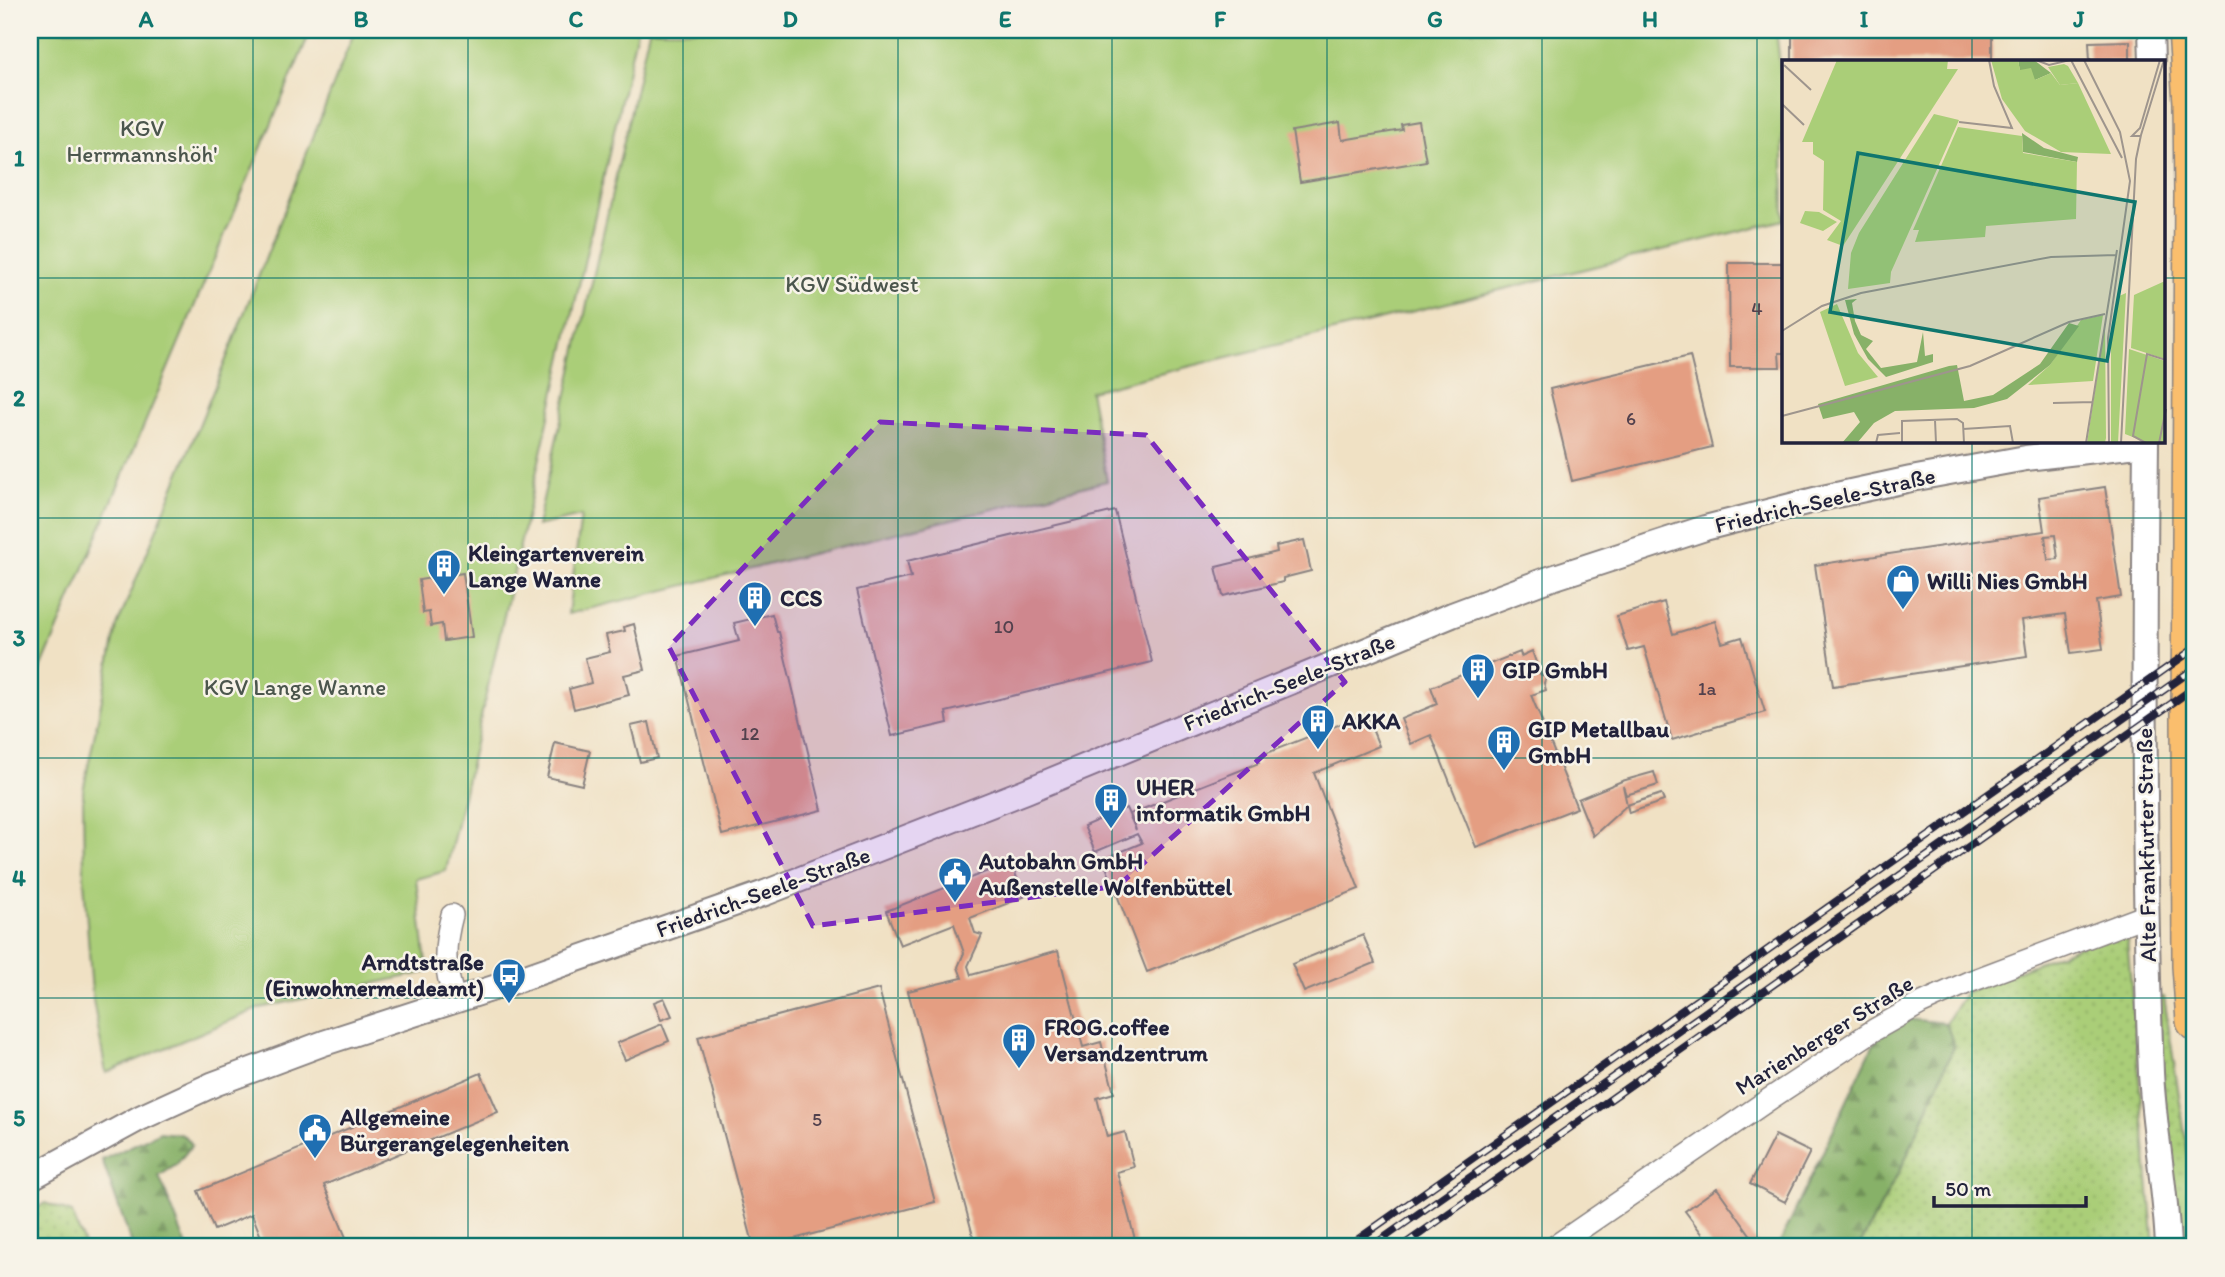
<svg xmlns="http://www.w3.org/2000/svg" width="2225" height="1277" font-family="Itim,sans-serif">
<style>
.grass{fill:url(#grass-dots);stroke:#66785a;stroke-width:2}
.forest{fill:url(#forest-firs);stroke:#546a52;stroke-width:2}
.green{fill:#aace78;stroke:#66785a;stroke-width:2}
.building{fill:#e49e82;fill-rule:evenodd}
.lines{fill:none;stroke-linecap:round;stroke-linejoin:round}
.minor-casing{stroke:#898280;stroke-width:24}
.tertiary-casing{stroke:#898280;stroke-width:28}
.motorway-casing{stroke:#898280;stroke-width:40}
.minor{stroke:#fff;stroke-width:21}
.tertiary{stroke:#fff;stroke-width:24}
.motorway{stroke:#fabe6d;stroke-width:37}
.rail-casing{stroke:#22223b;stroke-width:8}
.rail{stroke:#f7f3e8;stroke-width:5;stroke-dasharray:16;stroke-linecap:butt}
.marked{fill:#7b2cbf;fill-opacity:0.2;stroke:#7b2cbf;stroke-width:5;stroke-dasharray:14 9;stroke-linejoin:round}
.grid{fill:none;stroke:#0f766e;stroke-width:2;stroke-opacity:0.55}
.labels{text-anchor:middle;stroke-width:5;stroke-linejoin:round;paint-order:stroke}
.number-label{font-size:19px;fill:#52414d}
.park-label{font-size:23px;fill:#4b564d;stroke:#f7f3e8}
.street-label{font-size:23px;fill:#22223b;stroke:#f7f3e8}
.poi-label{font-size:23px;font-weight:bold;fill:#22223b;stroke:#f7f3e8;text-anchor:start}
.inset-road{fill:none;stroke:#9e958d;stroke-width:2}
.view{fill:#0f766e;fill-opacity:0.15;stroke:#0f766e;stroke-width:3.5}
.inset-edge{fill:none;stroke:#22223b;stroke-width:3.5}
.neatline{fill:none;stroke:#0f766e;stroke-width:2.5}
.grid-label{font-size:23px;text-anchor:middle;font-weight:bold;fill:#0f766e}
</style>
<defs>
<pattern id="grass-dots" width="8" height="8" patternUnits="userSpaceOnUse" patternTransform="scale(1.75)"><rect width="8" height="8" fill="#aace78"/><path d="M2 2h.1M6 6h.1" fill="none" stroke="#92b169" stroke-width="1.8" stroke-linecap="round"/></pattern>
<pattern id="forest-firs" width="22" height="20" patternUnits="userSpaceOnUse" patternTransform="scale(1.75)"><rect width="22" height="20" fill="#87b168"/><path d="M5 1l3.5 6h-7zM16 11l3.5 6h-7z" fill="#6e9057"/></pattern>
</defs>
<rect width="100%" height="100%" fill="#f7f3e8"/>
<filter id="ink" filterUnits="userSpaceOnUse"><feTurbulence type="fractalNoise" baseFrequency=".0143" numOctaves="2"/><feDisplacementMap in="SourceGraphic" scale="14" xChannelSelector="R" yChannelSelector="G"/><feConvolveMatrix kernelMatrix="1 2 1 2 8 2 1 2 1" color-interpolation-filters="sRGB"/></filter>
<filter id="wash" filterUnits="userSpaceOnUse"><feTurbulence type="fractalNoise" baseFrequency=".00686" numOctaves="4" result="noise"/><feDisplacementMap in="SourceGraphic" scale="28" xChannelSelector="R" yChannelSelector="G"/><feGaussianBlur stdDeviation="1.57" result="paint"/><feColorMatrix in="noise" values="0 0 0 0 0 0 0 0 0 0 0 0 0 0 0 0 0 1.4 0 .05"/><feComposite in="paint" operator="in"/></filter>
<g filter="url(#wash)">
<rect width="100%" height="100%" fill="#f0e1c4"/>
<path class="grass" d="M2126,927l28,320h-295l47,-89 48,-112 -8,-23 20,-31z
M2159,997h5l31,203v47h-16l-18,-176z
M45,1203l27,10 13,34h-55v-34z"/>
<path class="forest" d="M1907,1019l39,4 8,23 -48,112 -47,89h-81l100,-212z
M160,1132c15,3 23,-2 32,13l-16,20 -17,11 28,71h-54l-31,-87z"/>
<path class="green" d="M30,30h281l-281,665z
M355,30h282l-191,841 -30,8 11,93 -167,36 -154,65 -14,-79 -8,-114 -1,-89 34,-165 108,-264z
M649,30h1127l6,53 2,137 -694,171 17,90 -539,133 13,-98 -44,10z"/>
<g id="blocks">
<path class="building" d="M1792,30h200v31h-200z
M2130,41v20h-40l-1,-19z
M1419,122l7,39 -126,21 -8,-51 48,-8 2,17 60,-10 -1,-5z
M1729,263h55v90h-5l1,14h-50z
M1690,356l22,91 -140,34 -22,-92z
M2105,487l16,110 -25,4 7,48 -32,4 -6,-39 -43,6 5,36 -194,30 -18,-121 229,-34 -5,-34zM2055,535l3,24 -10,1 -3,-24z
M1115,511l37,151 -206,50 2,11 -56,13 -35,-146 54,-13 -4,-16z
M1304,540l7,31 -28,7v4l-60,14 -7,-29 61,-15 -1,-6z
M463,573l9,64 -28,4 -2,-17 -11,2 -2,-14 -6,1 -4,-33z
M1664,602l9,32 42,-13 7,22 20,-6 23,75 -93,28 -28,-93 -16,4 -11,-35z
M772,614l5,18h2l43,178 -100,25 -44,-179 61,-15 -5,-18z
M634,624l11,46 -21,5 5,20 -55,14 -5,-20 22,-6 -6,-25 25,-6 -4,-17 19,-4 -1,-4z
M1532,651l8,23 6,3 -2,6 2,7 -15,5 46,113 -101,39 -45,-112 -20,9 -10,-25 36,-15 -6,-17 89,-35 1,4z
M1366,714l13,32 -65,27 45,116 -212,83 -44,-113 39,-16 -5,-9 -42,18 -11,-26 42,-18 10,22 -6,-16 129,-51 -2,-6z
M649,722l8,36 -17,4 -9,-36z
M555,743l35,8 -8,34 -35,-8z
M1654,772l4,13 -32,10 -3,-9 4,19 -34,31 -15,-37 44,-18z
M1661,794l3,7 -35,12 -2,-8z
M1011,862l13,35 -54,21 5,15 7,2 -14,31 3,9 87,-24 25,96 18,-5 13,51 -17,5 10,39 18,-5 9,35 -17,5 19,71 -7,4h-153l-68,-256 54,-13 -4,-11 6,-14 -10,-29 -54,21 -14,-34z
M1363,935l12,28 -71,29 -12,-28z
M879,989l56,213 -172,45h-9l-56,-210z
M664,998l8,18 -11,4 -7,-18z
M662,1024l7,17 -44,19 -8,-17z
M481,1073l17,39 -174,73 26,62h-85l-13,-33 -38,16 -16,-39z
M1775,1135l35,17 -25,50 -35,-18z
M1717,1188l42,59h-47l-27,-36z"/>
</g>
</g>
<g filter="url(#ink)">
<use href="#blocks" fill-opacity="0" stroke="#898280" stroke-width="2"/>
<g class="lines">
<g class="minor-casing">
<path id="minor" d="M452,915c-9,34 -8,53 3,86
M1554,1247l217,-149 103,-68 46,-26 49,-22 178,-67"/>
</g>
<g class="tertiary-casing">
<path id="tertiary" d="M2151,30l1,31
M2146,441c-2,211 -3,421 5,632 3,58 15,116 17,174
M30,1178l110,-60 74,-34 110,-41 176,-57 265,-93 261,-102 426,-176 91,-34 162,-53 113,-29 93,-20 115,-21 120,-14"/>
</g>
<g class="motorway-casing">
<path id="motorway" d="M2187,30l5,72 1,93 -3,519 1,252 4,55"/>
</g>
<use href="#minor" class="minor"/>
<use href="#tertiary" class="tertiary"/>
<use href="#motorway" class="motorway"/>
<g class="rail-casing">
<path id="rail" d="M1347,1247l848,-599
M1371,1247l824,-579
M1401,1247l794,-560"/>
</g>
<use href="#rail" class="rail"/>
</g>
</g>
<path class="marked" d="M880,422l266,13 199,247 -227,204 -305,40 -144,-279z"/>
<path class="grid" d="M253,30v1217M468,30v1217M683,30v1217M898,30v1217M1112,30v1217M1327,30v1217M1542,30v1217M1757,30v1217M1972,30v31M30,278h1754M2164,278h31M1972,441v806M30,518h2165M30,758h2165M30,998h2165"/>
<defs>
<g id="building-pin" transform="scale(1.75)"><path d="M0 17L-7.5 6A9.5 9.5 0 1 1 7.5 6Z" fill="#1f6fb2" stroke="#f7f3e8"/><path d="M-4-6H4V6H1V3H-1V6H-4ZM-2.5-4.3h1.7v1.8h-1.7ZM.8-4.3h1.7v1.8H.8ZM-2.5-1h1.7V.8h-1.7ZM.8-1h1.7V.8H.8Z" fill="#fff"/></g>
<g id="shop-pin" transform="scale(1.75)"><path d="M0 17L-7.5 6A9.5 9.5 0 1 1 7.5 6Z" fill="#1f6fb2" stroke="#f7f3e8"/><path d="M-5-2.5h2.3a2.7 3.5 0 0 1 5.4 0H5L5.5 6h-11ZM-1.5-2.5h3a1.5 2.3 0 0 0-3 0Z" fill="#fff"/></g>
<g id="civic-pin" transform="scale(1.75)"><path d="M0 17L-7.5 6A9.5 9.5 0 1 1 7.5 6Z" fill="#1f6fb2" stroke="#f7f3e8"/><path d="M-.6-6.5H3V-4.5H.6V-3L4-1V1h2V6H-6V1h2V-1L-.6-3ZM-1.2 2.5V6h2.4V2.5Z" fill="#fff"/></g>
<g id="bus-pin" transform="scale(1.75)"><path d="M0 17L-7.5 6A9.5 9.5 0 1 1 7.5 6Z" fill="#1f6fb2" stroke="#f7f3e8"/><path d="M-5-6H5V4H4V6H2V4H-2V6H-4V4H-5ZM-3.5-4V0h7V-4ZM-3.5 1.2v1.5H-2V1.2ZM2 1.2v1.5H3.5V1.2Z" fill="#fff"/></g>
</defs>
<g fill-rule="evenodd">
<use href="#building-pin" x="444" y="566"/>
<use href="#shop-pin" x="1903" y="581"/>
<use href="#building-pin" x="755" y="598"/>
<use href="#building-pin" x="1478" y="670"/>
<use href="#building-pin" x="1318" y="721"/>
<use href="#building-pin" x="1504" y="742"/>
<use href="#building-pin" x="1111" y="800"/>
<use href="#civic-pin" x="955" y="874"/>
<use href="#bus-pin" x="509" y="975"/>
<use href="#building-pin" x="1019" y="1040"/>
<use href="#civic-pin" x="315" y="1130"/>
</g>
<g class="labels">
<g class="number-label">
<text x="1757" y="315">4</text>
<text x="1631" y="425">6</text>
<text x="1004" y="633">10</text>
<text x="1707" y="695">1a</text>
<text x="750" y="740">12</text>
<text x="817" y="1126">5</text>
</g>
<g class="park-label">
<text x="142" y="136">KGV<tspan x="142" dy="26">Herrmannshöh'</tspan></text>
<text x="852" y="292">KGV Südwest</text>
<text x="295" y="695">KGV Lange Wanne</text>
</g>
<g class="street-label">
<text transform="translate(1825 500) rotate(-13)" y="8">Friedrich-Seele-Straße</text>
<text transform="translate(1289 682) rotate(-22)" y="8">Friedrich-Seele-Straße</text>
<text transform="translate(2146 845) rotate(-91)" y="8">Alte Frankfurter Straße</text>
<text transform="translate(763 892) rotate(-20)" y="8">Friedrich-Seele-Straße</text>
<text transform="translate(1824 1035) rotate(-32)" y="8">Marienberger Straße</text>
</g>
<g class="poi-label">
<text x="468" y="561">Kleingartenverein<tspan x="468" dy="26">Lange Wanne</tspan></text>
<text x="1927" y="589">Willi Nies GmbH</text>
<text x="780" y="606">CCS</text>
<text x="1502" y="678">GIP GmbH</text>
<text x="1342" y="729">AKKA</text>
<text x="1528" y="737">GIP Metallbau<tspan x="1528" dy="26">GmbH</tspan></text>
<text x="1136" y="795">UHER<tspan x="1136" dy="26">informatik GmbH</tspan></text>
<text x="979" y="869">Autobahn GmbH<tspan x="979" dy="26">Außenstelle Wolfenbüttel</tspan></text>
<text x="484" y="970" text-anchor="end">Arndtstraße<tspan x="484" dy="26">(Einwohnermeldeamt)</tspan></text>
<text x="1044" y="1035">FROG.coffee<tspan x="1044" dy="26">Versandzentrum</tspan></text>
<text x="340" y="1125">Allgemeine<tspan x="340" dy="26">Bürgerangelegenheiten</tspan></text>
</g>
</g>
<g transform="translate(1782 60)">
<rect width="383" height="383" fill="#f0e1c4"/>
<path d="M282,4l4,2 10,17 -18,2 -12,-18zM344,233l-8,150h-7v-105l6,-41zM55,244l21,49 20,24 -33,9 -25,-74zM321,255l-10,66 -65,4 22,-20 31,-45zM323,265l1,113 -1,5h-18z" fill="#aace78"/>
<path d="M236,0h16l17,13 -16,7 -15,-9zM240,73l22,15 34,9 -1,5 -54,-10zM75,239l-5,4 3,18 6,14 12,6 -7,8 15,19 36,-6 6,-30 2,24 8,-2v8l-47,15 -18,-18 -14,-25 -9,-34zM287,263l10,3 -29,39 -43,34 -33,9 -79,3 -21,12 -17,20h-15l18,-21 -6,-10 -31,7 -5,-15 131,-38 8,-1 7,36 29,-6 47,-31z" fill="#87b168"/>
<path d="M55,0h111l-1,9h11l-115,177 -16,-6 14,-19 -18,-11 1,-49 -11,-7v-12h-11zM209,0h27l2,10 11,-2 4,12 16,-7 9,12 18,-2 33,71 -50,-2 -36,-21 -23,-32zM152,54l25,6 -68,152 -1,11 -42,6 3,-36 8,-20zM176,67l64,9 1,17 54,9 -1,57 -90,7 -1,11 -70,5 4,-12h-6zM23,151l14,1 18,10 -14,9 -23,-8zM383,221v78l-34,-11 3,-53zM347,289l36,12v82h-17l-23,-9z" fill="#aace78"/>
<path class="inset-road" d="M254,0l13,5 21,-5M289,0l51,98M302,0l36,72 10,49 -22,157 1,105M2,5l27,25M0,44l22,21M177,62l53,6 -18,-42 -5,-26M359,75l23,-75M359,76h-9l8,-8 20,-68M0,271l40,-25 39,-13 190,-36 65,-2M271,343l40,-1M0,356l188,-50 99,-44 36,-8M153,360l1,23M181,369l47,-3 3,17M94,383l2,-8 22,-2M120,383v-22l55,-2 6,4 1,20M304,383l31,-193M339,383l15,-284 5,-24M364,383l-13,-7 14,-82 19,6M377,383l7,-34"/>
<path class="view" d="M76,93l277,49 -28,159 -277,-49z"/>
<rect width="383" height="383" class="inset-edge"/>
</g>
<rect width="2225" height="1277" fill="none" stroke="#f7f3e8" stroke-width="77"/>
<path d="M1934 1196v10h152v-10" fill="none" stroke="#22223b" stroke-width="3.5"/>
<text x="1945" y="1196" font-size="21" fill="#22223b" stroke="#f7f3e8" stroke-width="5" paint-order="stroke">50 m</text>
<rect x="38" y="38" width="2148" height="1200" class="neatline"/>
<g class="grid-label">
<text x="146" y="27">A</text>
<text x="361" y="27">B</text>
<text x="576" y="27">C</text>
<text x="790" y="27">D</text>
<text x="1005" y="27">E</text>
<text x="1220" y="27">F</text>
<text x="1435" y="27">G</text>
<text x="1650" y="27">H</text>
<text x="1864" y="27">I</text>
<text x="2079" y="27">J</text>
<text x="19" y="166">1</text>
<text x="19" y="406">2</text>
<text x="19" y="646">3</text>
<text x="19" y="886">4</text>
<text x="19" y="1126">5</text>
</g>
</svg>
